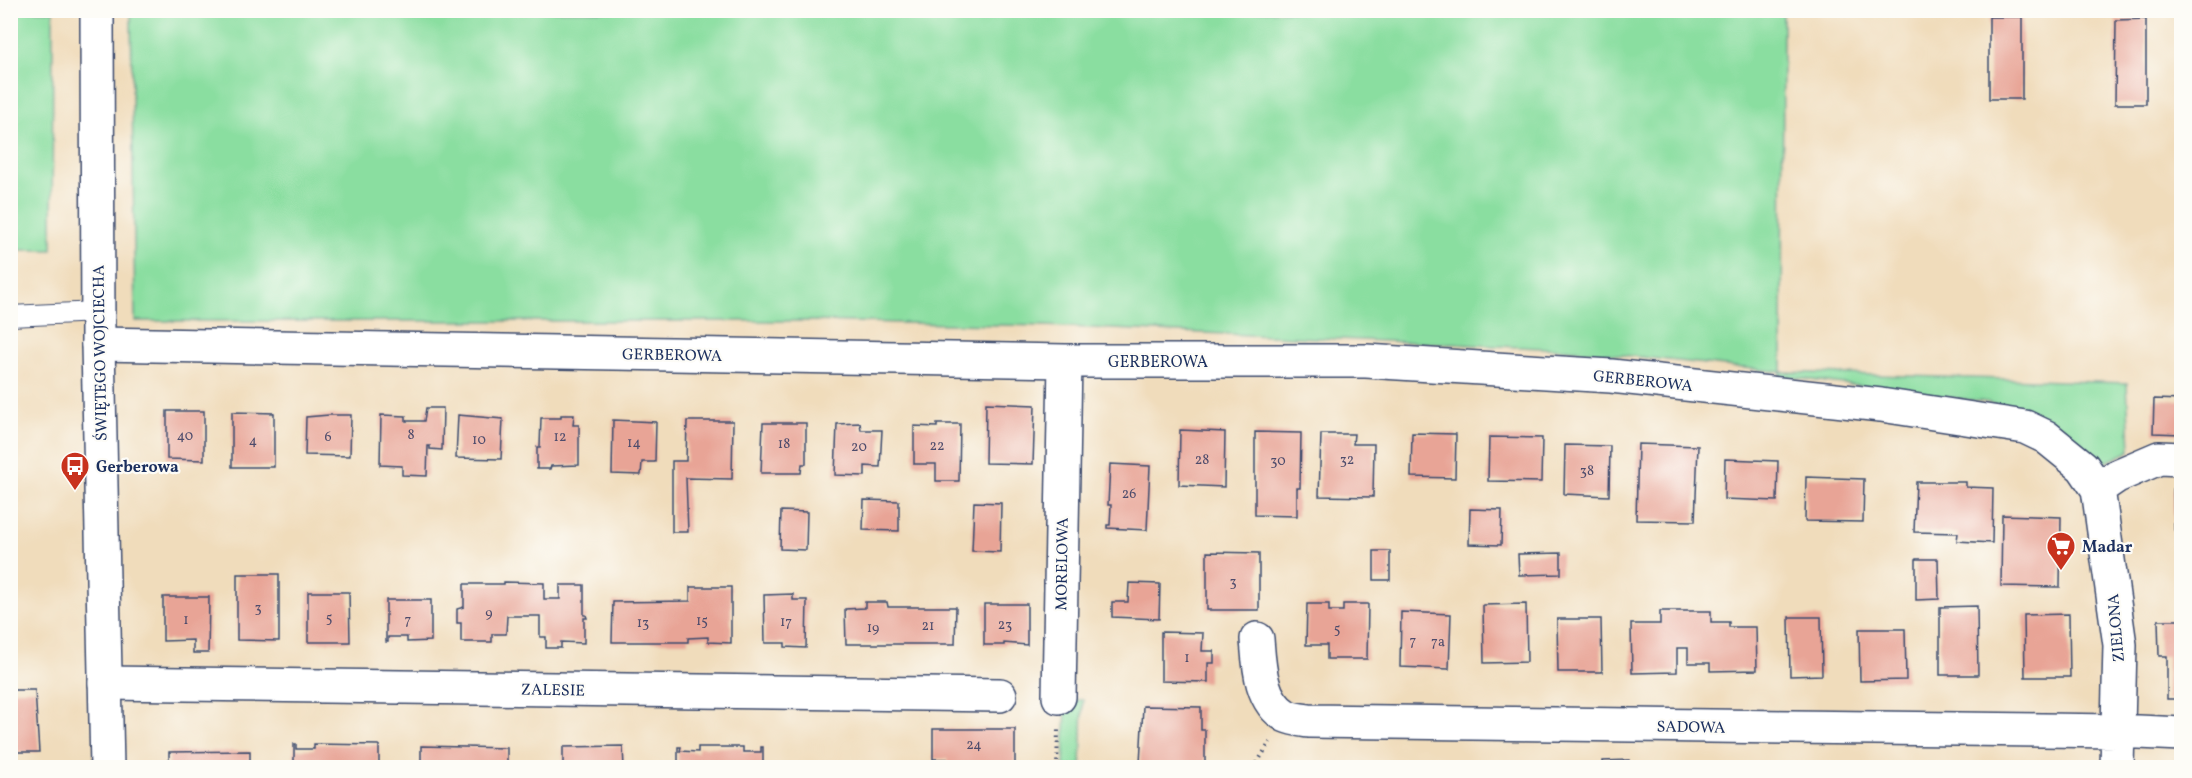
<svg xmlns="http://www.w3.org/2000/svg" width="2192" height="778" font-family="Vollkorn,serif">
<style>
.green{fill:#8adea0;stroke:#52867f;stroke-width:1.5}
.building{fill:#e8a496}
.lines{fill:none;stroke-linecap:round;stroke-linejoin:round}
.service-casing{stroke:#3b496c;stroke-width:22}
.minor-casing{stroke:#3b496c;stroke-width:36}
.tertiary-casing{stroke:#3b496c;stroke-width:36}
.path{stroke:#3b496c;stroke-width:4;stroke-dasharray:1.5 4.5;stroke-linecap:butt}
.service{stroke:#fff;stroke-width:20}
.minor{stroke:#fff;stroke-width:33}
.tertiary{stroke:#fff;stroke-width:33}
.labels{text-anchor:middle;stroke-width:4.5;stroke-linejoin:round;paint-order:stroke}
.number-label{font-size:14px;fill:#4e4c6c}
.street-label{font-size:16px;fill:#1b2f5e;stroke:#fdfcf7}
.poi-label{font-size:16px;font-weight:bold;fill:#1b2f5e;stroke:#fdfcf7;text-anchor:start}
</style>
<rect width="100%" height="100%" fill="#fdfcf7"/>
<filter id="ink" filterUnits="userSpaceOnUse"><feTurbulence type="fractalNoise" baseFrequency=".0167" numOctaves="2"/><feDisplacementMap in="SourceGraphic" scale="12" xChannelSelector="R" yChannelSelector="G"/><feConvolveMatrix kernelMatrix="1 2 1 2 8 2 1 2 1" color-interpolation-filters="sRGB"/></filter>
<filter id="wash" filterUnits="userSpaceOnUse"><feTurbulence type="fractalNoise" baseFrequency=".008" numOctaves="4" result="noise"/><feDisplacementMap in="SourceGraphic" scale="24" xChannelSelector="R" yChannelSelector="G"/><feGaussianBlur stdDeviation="1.35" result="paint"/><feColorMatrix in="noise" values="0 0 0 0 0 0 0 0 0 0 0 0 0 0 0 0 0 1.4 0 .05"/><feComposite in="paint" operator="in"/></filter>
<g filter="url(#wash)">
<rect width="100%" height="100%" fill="#f0dcbb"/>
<path class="green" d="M11,10l42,1 -1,239h-41z
M131,11h1652l-1,361 345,11 3,68 -28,13 -22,-22 -22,-17 -30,-14 -42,-9 -206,-26 1,-4 -216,-23 -521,-23 -236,-5h-673z
M1066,700h17l-2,67 -17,1z"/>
<g id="blocks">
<path class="building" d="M1989,17h33v82h-33z
M2146,19v85h-31l1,-84z
M2154,399l28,1v34l-29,-1z
M986,403l49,2 -2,59 -48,-1z
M426,408h17l-1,42 -12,-1v-3h-2l-1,30 -25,-1v-9l-22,-1 1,-50 25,1v5h18z
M167,411h37v49l-37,-1z
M232,412l42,1v54h-42z
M329,415h22l-1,41 -45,-1 1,-38z
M458,415l45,4 -2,40 -45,-1z
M561,415h13l-1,10h6v40l-28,1 -1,3h-13v-22h3l1,-29h20z
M613,420l43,2 -1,40h-13l-1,13 -29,-1z
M687,421h46l-1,58 -46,-1 2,54h-16v-71h14z
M763,423h43v41h-4l-1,9h-40z
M860,423l1,7h21l-2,37 -15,-1v10l-30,-1 2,-51z
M937,424h23l-1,57h-23v-17h-22v-38l23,1z
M1180,430l45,2 -1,55 -45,-2z
M1255,432l46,1 -1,55h-3v28l-42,-1z
M1412,433l44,1 -1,44 -44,-1z
M1321,434h33l-1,10h21l-1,53 -54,-1z
M1489,437l53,1 -1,44 -53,-1z
M1638,444l60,2 -3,75 -59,-1z
M1565,445l45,1 -1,50 -45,-2z
M1725,459l53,2 -1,40 -53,-2z
M1110,464l40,2 -3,64 -40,-2v-3h3l1,-20h-3z
M1806,477l58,2 -1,43 -58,-1z
M1916,482h50v5l27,1 -1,55 -35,-2 1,-8 -44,-1z
M2173,489h9v41h-8z
M864,500l35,1v30l-36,-1z
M974,502l27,1 -1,49 -28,-1z
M1470,509l32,1 -1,35 -32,-1z
M781,511l26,1 -1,38 -26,-1z
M2002,515l59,2 -1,70 -59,-1z
M1374,551h16v29h-16z
M1207,552l52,1v57h-52z
M1561,553v21l-42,1 -1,-21z
M1916,559h22l1,40 -23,1z
M237,574h42v67l-42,-1z
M504,582l40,1v16h16v-14h24v30h2l1,3h-3v25l-23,-1v6h-15v-11h-6v-21h-33l-1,18h-14v8h-31v-19h-4v-14l7,-2v-23h40z
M1129,583l31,1 -1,35 -47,-2v-15h16z
M690,587h41v56l-23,-1v-5l-20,1v4h-76l1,-40 77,-1z
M308,592h41l1,50h-42z
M793,594v6h14l-1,48 -21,-1v-4h-20l-1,-48z
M163,597h46l-1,56h-15v-13l-30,1z
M386,600h45v41l-24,1v-5h-19v5h-2z
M865,602h22l1,5h68l-1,37h-109l-1,-35 20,-1z
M984,604h43v41l-23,-2v2h-20z
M1307,604h22v7h14v-7h25l-1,55h-40v-14h-21z
M1526,604l1,58 -43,1 -1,-58z
M1977,606l1,69h-38v-68z
M1660,611h51v11h18v5h27l1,43 -47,1v-8h-22v-15h-11v24l-45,1 -1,-49h29z
M1401,612l50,2 -2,55 -49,-2z
M2069,614l1,63h-45l-1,-62z
M1789,617h32l1,58 -32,1z
M1557,619h44l1,53h-44z
M2158,620h24v79h-15v-43h-8z
M1859,629h46l1,51 -46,1z
M1161,632l42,1 -1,18h12v12h-6v19l-47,-1z
M10,690h25l4,62h-29z
M1143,706l58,1v23h4v36l-65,-2z
M933,729h82v39l-68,-2v-7h-14z
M294,744h2v5h18v-5l65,1v23h-85z
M421,746l86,2v20h-86z
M623,746l1,22h-61v-21z
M678,747h3l-1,4 18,1v-5h45v5h18v-5h2v21h-85z
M250,751v17h-81v-16z
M1629,760l1,8h-27v-7z"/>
</g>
</g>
<g filter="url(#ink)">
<use href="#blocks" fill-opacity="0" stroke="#3b496c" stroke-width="1.5"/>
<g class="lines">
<g class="service-casing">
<path id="service" d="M10,316l88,-4"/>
</g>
<g class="minor-casing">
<path id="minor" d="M98,344l967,17h301l245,15 270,29 144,22 21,10 37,30 15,22 22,156 -3,123
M2098,489l19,-13 42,-18 23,1
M1257,639c2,26 3,62 29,77 6,3 16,4 23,5l808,10 65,3
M105,683l895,12
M1059,697l6,-336"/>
</g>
<g class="tertiary-casing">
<path id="tertiary" d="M97,10l1,334 9,424"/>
</g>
<path class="path" d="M1057,768l1,-39
M1254,768l16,-26"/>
<use href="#service" class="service"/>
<use href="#minor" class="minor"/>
<use href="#tertiary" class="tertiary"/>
</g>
</g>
<defs>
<g id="bus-pin" transform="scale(1.5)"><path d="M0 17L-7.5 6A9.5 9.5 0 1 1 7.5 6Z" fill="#c8321e" stroke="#fdfcf7"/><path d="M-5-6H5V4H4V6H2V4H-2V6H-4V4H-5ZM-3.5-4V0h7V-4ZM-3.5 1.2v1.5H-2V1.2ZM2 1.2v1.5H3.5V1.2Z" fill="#fff"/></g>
<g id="supermarket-pin" transform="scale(1.5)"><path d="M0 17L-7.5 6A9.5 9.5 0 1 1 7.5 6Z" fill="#c8321e" stroke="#fdfcf7"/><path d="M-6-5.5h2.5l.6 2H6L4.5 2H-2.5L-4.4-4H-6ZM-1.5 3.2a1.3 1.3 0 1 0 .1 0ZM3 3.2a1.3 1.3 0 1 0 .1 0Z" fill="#fff"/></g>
</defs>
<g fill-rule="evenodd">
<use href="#bus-pin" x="75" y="466"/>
<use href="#supermarket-pin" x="2061" y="546"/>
</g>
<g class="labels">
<g class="number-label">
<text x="411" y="439">8</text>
<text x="185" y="440">40</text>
<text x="328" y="441">6</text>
<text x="560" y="441">12</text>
<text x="479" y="444">10</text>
<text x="253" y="445">4</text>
<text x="634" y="447">14</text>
<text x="784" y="448">18</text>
<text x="937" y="450">22</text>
<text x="859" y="451">20</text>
<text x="1202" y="464">28</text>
<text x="1347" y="464">32</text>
<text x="1278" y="465">30</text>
<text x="1587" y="475">38</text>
<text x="1129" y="498">26</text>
<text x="1233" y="586">3</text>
<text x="258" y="612">3</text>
<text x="489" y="617">9</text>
<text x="329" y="622">5</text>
<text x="186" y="624">1</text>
<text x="408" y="624">7</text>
<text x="702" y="625">15</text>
<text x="786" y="626">17</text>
<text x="643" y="627">13</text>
<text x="1005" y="629">23</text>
<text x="928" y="630">21</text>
<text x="873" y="632">19</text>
<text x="1337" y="633">5</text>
<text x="1413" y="645">7</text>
<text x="1438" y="646">7a</text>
<text x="1187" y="662">1</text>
<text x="974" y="749">24</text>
</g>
<g class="street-label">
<text transform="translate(99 353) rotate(-91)" y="6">ŚWIĘTEGO WOJCIECHA</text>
<text transform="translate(672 354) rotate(1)" y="6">GERBEROWA</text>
<text x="1158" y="367">GERBEROWA</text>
<text transform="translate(1643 380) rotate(6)" y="6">GERBEROWA</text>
<text transform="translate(1061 564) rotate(-89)" y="6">MORELOWA</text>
<text transform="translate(2115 628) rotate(-95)" y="6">ZIELONA</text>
<text transform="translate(553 689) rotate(1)" y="6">ZALESIE</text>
<text transform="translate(1691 726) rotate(1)" y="6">SADOWA</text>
</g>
<g class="poi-label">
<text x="96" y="472">Gerberowa</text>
<text x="2082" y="552">Madar</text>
</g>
</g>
<rect width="2192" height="778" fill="none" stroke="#fdfcf7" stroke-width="36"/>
</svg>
